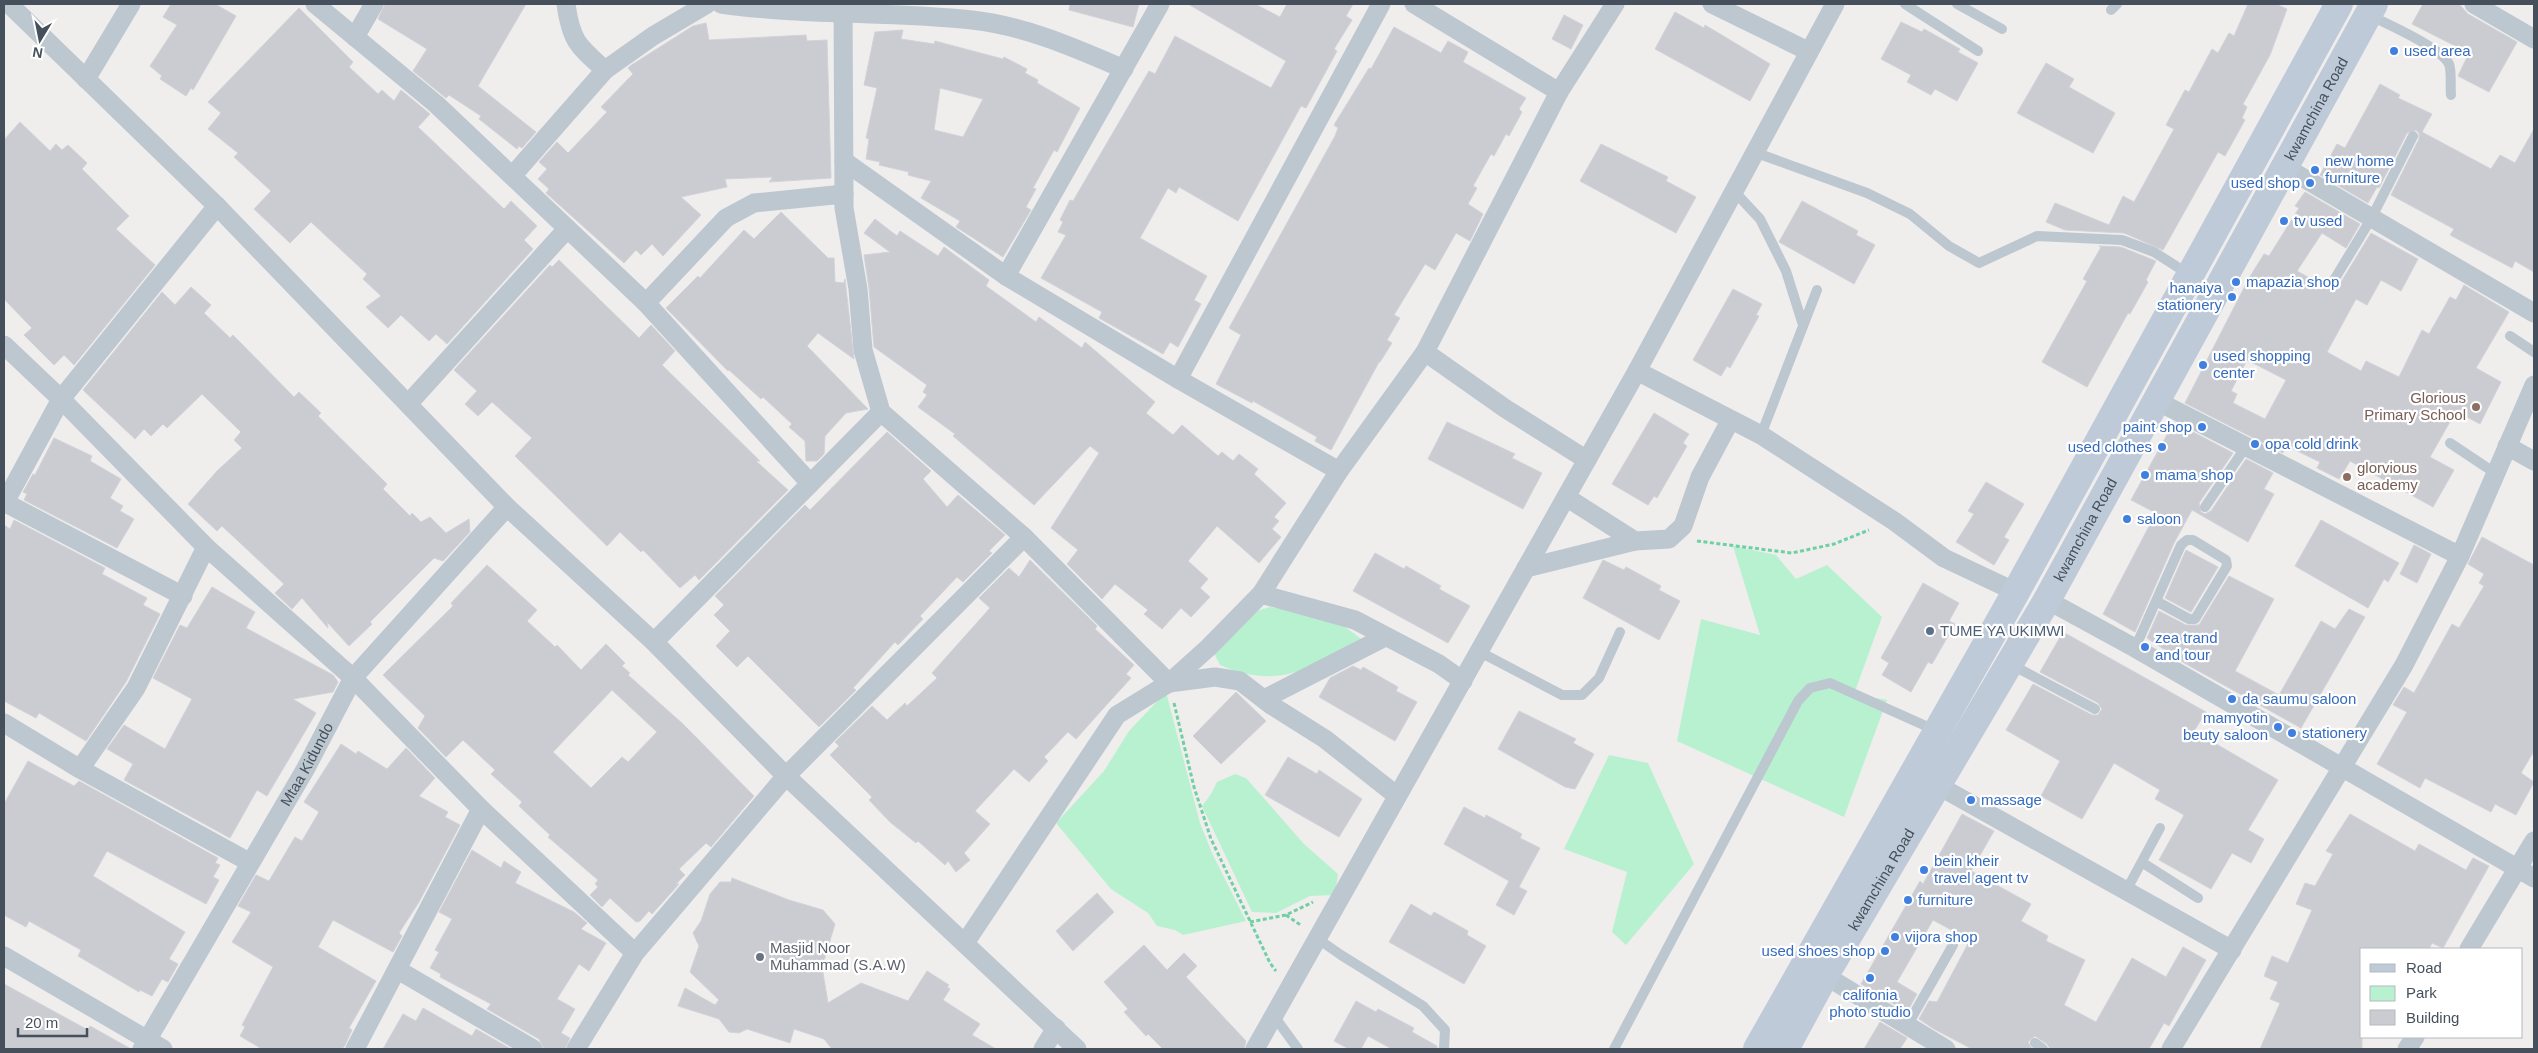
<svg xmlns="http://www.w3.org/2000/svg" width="2538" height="1053" font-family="Helvetica,sans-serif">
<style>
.green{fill:#b8f1d0}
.building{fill:#caccd2;stroke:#d1d3d9;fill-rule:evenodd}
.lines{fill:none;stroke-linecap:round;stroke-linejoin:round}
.path{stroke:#6fd0a4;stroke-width:3;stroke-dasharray:4 2.5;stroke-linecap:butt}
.service{stroke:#bdc7d0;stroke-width:10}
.minor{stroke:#bdc7d0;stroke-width:19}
.secondary{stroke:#bfcad8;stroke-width:28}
.shop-dot{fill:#3f7fe0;stroke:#fff;stroke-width:2}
.education-dot{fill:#8d6e63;stroke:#fff;stroke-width:2}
.service-dot{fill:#5c6f8a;stroke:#fff;stroke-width:2}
.worship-dot{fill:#6b7280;stroke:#fff;stroke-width:2}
.labels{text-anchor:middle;stroke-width:4.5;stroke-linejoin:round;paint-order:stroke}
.shop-label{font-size:15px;fill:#366cbe;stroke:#fff;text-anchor:start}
.street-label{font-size:15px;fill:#45505c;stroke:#fff}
.education-label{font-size:15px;fill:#785e54;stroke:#fff;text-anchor:end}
.service-label{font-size:15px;fill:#4e5e75;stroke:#fff;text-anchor:start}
.worship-label{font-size:15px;fill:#5b616d;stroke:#fff;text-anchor:start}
</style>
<rect width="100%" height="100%" fill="#f0eded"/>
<path class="green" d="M1733,546l43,9 20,24 31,-14 55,52 -28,77 33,6 -43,117 -167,-76 24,-122 59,16z
M1270,607l50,7 25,13 19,14c-52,26 -85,50 -144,24l-7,-14 40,-39z
M1166,692l34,131 12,30 34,68 -63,14 -8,-5 -18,-4 -9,-13 -37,-24 -55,-66 48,-52 25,-40z
M1609,755l39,8 46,101 -68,81 -14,-13 15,-60 -63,-23z
M1235,774l11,4 58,66 34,30 -3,21 -25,1 -34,17 -24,-1 -50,-106 9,-12 6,-12z"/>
<path class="building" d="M171,4h44l21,12 -43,74 -2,-2 -5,8 -26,-17 2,-3 -12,-10 27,-41 -14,-8z
M385,4h141l-48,82 58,46 -14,16 -3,-2 -2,3 -38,-30 2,-3 -32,-21 -3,3 -33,-27 14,-22 -49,-30z
M1070,4h69l-6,23 -64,-17z
M1188,4h67l25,13 7,-13h66l-7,12 6,4 -18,29 3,2 -31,57 -5,-2 -63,115 -59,-34 -3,6 -8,-5 -28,50 67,38 -13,24 7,4 -23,43 -8,-5 -7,12 -64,-36 3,-6 -61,-34 25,-43 -8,-3 5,-10 -3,-2 10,-20 3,1 76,-130 6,3 20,-38 96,52 15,-27z
M2248,4h28l11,5 -17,46 -27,49 4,3 -5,11 3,2 -20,36 -7,-4 -55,98 -39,-17 -59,-3 -19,-8 9,-19 54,22 14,-29 11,6 40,-73 -8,-4 19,-35 4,2 23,-43 6,4 11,-20 5,3z
M2423,4h36l9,10 49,28 -28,50 -31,-16 11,-23 -57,-29z
M299,8l54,54 -4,5 29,27 4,-4 12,11 7,-11 29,24 -12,13 86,82 7,-8 26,25 -13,14 9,9 -86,95 -11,-10 -7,7 -28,-26 -13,13 -22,-21 15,-11 -18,-17 4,-5 -56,-52 -21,21 -36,-34 17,-18 -37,-34 4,-4 -30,-24 13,-16 -13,-11z
M1675,12l29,16 1,-3 65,39 -20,37 -95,-52z
M1564,15l19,10 -12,24 -19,-10z
M1901,22l21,10 2,-3 36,20 -2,3 20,11 -21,38 -22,-12 -4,6 -24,-13 4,-7 -30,-16z
M706,23l3,17 97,-5 1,6 20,-1 4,138 -62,4 4,-5 -48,2 2,8 -46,10 20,18 -38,41 -11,-12 -11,11 -5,-5 -12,13 -78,-70 3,-4 -11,-10 9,-10 -8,-7 18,-20 11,11 39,-41 -6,-5 32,-33 -5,-6 2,-2 63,-40z
M1394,27l47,26 7,-12 20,11 -5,10 63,36 -7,11 3,3 -13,24 -3,-2 -12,22 -3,-2 -18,32 4,2 -9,16 15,10 -13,27 -14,-8 -21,37 -10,-6 -31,51 6,3 -13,22 5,3 -12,19h-1l-48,88 -16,-9 2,-4 -64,-36 -1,2 -36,-19 25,-49 -12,-7 106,-192 3,-8 -4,-3 35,-57 2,1z
M903,30l-2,9 33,5 1,-3 68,18 1,-2 23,12 -2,4 13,7 -1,3 43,25 -23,44 -3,-2 -21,38 3,1 -10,18 5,3 -28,47 -47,-30 4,-6 -39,-23 10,-17 -23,-6 1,-3 -30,-7 1,-3 -14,-3 3,-20 -3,-1 11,-50 -13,-3 11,-53zM940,88l43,11 -20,38 -29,-7z
M2046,63l28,16 -5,8 46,26 -22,40 -76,-40z
M2380,84l20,11 -2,3 34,16 -10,18 69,37 9,-14 15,8 19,-34v143l-19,-11 -3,7 -62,-33 4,-6 -63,-34 28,-56v-6l-3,-3 -9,3 -28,55 -2,-1 -9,16 -48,-28 17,-31 8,4z
M20,122l30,29 6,-7 6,6 6,-5 19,18 -5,6 47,47 -13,13 39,36 -81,100 -10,-10 -10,10 -30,-30 8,-7 -28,-29v-159z
M1601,144l67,33 -2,4 30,16 -20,36 -96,-52z
M2305,192l55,32 -14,24 -24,-15 -25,38 38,21 36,-59 47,26 -17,32 -20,-11 -14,25 -11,-6 -29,53 34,19 5,-10 33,16 23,-47 7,4 21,-37 6,3 8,-15 45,27 -33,56 25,14 -21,42 -24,-13 -26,46 24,13 -21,37 -83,-46 -11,18 -22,-11 3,-6 -33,-16 -4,7 -98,-50 64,-125 15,-24 5,2 30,-48 -4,-2zM2247,360l39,20 -21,39 -32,-16 4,-9 -6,-3z
M1802,201l56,30 -2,4 19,10 -21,39 -75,-42z
M781,212l47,46h6l1,24 9,1 1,-4 9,80 -36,-26 -11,13 61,63 -22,4 -21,23 -1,18 -7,7h-11l-1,-20 -16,-14 3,-3 -29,-27 -2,2 -32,-29 -1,1 -62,-63 32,-32 2,2 44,-48 10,9z
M875,219l22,17 3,-5 38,25 6,-9 45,33 -3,6 50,36 3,-5 43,31 3,-6 70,60 -9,11 27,22 9,-10 36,31 4,-4 11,9 6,-7 19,15 -4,5 32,29 -12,14 5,4 -7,8 9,8 -22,26 -42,-37 -29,35 20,18 -8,9 10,9 -19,20 -10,-9 -19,21 -18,-15 4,-4 -33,-26 -13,15 -35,-35 11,-14 -27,-22 48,-75 -9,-7 -56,59 -81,-69 2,-2 -37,-27 9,-12 -4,-3 4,-7 -53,-38 -5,-59 -5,-33 26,-3 -26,-19z
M2099,246l22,1 35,14 -10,19 2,2 -18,32 -2,-1 -41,74 -45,-25 45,-81 -4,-2 18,-32z
M559,260l80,78 12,-13 24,26 -13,14 98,96h-4l32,29 -89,90 -4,-5 -15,13 -37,-38 -2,2 -21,-20 -13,14 -92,-90 17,-18 -40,-36 -14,14 -13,-12 12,-13 -23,-21 96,-105 2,2z
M191,287l20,18 -7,8 26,25 3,-3 61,62 5,-5 22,21 -3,3 69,68 -4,5 27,27 2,-3 9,9 9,-5 16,16 23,-14 1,13 -27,29 -9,-3 -64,64 2,2 -23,22 -22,-24 1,6 -26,-30 -10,11 -17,-16 9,-9 -62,-58 -5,5 -29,-27 29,-33 25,-23 -8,-8 7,-8 -39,-38 -35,34 -4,-4 -12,12 -7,-7 -9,10 -52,-49 79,-98 13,13z
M1733,289l29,15 -6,11 3,1 -29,52 -3,-2 -6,10 -28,-16z
M1654,413l35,21 -6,9 4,3 -30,52 -3,-2 -6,9 -36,-21z
M1447,422l68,32 -3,4 30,15 -19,36 -95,-50z
M2174,422l59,31 -34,50 2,9 4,2 6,-3 35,-52 27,14 -9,16 10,5 -26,48 -56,-32 -18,33 -39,89 -32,-18 53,-101 -25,-13z
M887,432l44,39 -8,8 24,28 11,-12 47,40 -16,16 3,2 -29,29 -6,-5 -37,39 3,3 -25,26 -3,-3 -42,46 3,2 -37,37 -71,-71 -11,11 -21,-21 14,-15 -16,-16 10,-10 -9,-9 90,-91 5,5z
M54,438l38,18 -2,5 31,18 -11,19 13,8 -3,5 14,8 -17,29 -93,-48 3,-6 -4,-2 10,-18 2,1z
M1986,482l38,22 -20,33 5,3 -15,25 -38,-23 18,-28 -6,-3z
M14,520l91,48 -3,6 45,24 -4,7 17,9 -34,68 -40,59 -47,-28 -3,5 -32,-17v-176l6,4z
M2321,520l78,43 -11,19 -4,-3 -16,29 -73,-42z
M2482,537l52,28v186l-13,22 13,9 -18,33 -21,-11 -4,8 -66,-34 -5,10 -43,-24 30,-52 -14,-7 3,-5 8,-13 10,6 38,-69 7,4 25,-42 -5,-3 5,-9 -16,-10z
M2414,545l17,9 -14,29 -17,-9z
M2186,550l32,17 -27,45 -26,-14z
M1375,553l29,16 2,-3 35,20 -2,3 31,17 -22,37 -95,-52z
M1030,560l67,66 -2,3 39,36 -8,9 5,4 -30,33 -25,28 -8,-7 -24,25 4,4 -19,21 -15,-13 -39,42 15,13 -26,29 6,7 -14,12 -8,-11 -3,4 -27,-24 -2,2 -26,-21 -21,-22 3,-3 -42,-42 9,-9 -4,-4 37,-36 15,14 18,-17 2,3 30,-28 -5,-5 58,-65 -11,-10 30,-30 10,9z
M1603,560l21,10 2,-3 35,19 -2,4 21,11 -21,39 -76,-42z
M487,565l50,45 -10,11 28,26 2,-2 24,25 25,-26 19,19 -3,3 8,7 -2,2 55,49 71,72 -43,51 -5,-4 -27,26 6,6 -9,9h3l-27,30 -3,-3 -9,10 -4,1 -26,-24 -8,9 -12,-12 8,-8 -3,-3 3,-4 -50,-43 2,-2 -31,-29 3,-4 -31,-28 4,-4 -32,-30 -17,17 -28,-29 7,-12 -42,-41 70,-69 -2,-3zM612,690l45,42 -29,30 -6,-5 -31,31 -38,-36z
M2229,576l45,23 -39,72 44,24 42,-74 14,8 14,-20 16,8 -64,111 -115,-64 -39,-26 12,-27 27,14h13z
M1923,583l36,20 -10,18 6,3 -23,40 -4,-2 -17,30 -29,-17 7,-12 -8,-5z
M212,587l43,25 -9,16 87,47 5,7 -5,10 -40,7 23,14 -49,83 -10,-6 -27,48 -106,-58 9,-16 -26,-15 17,-24 41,24 27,-50 -39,-21 27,-53 7,3z
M2063,632l143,80 -12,19 84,49 -30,50 16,9 -13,24 -19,-10 -21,36 -52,-29 25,-45 -29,-16 5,-9 -46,-27 -32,56 -41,-23 19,-35 -54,-31 27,-46 59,31h6l4,-6 -4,-6 -58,-31z
M1353,666l8,4 2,-3 35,20 -2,4 21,11 -22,39 -76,-44 11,-19z
M1236,692l30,29 -45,43 -28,-28z
M1519,711l57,28 -3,4 21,11 -19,35 -10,-2 -67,-38z
M341,744l15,10 2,-3 29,18 19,-21 29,30 -16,18 29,16 -3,5 15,8 -41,77 -20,31 3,3 -9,16 -60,-32 -15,27 58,34 -27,47 3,2 -8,17 -4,2h-78l-22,-13 5,-9 -3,-2 31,-58 -41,-25 19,-30 -13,-6 18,-31 13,6 26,-44 7,4 17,-29 -15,-10z
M1288,757l29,17 2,-4 43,29 -23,38 -74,-42z
M28,761l46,25 5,-5 139,77 -3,5 5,2 -7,12 6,3 -13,24 -99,-53 -14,25 92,56 -16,27 9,5 -10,18 -6,-3 -10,17 -12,-6 -1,2 -61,-36 3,-6 -52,-29 -3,6 -22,-12v-111z
M1464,807l21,11 1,-3 36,19 -2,4 20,10 -21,39 8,4 -13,24 -18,-10 13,-24 -65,-37z
M1962,814l32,17 -23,40 60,33 -10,17 27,15 -2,5 39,19 -21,45 32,17 36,-64 34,19 17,-30 23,13 -37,66 -5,-3 -15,26h-99l-3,-5 -12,-8 -7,6 4,7h-60l-38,-20 -15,-10 10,-18 8,1 33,-62 -37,-20 -36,62 20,12 -10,18 -46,-28 59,-103 3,3z
M2350,814l65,37 4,-7 47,26 7,-12 16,8 -46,82 -11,-5 -3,6h-67v100h-102l20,-46 -10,-4 8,-17 -14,-6 8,-20 16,7 24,-53 -16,-6 9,-21 10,3 18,-32 -7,-3z
M472,850l29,18 3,-7 17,11 -6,11 59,29 13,11 -6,6 25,14 -17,28 -10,-7 -22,35 18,10 -14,24 9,5 -5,11h-21l-5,-10 -52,-30 4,-5 -51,-27 1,-3 -11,-6 9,-16 -4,-2 17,-31 -13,-7z
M732,878l57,22 34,10 12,14 -13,43 6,36 33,-20 47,18 19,-30 22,14 -2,2 3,2 -7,11 37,24 -8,11 24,14h-164l-8,-10 -30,-10 -4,14 -43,-14 -8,4 -10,-1 -10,-13 -41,-13 7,-18 30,17 4,-5 -29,-28 9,-26 -6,-13 8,-12 9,-27 10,-12h11z
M1097,893l17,19 -41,39 -17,-20z
M1411,904l20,12 3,-4 34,19 -1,4 19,11 -22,38 -75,-42z
M1144,945l23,25 17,-17 13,13 -11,11 60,64 -2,8h-81l-15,-15 -2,2 -22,-24 4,-3 -24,-27z
M4,984l84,46 2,-4 41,23h-127z
M1356,1001l20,11 2,-3 36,19 -2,4 25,14v3h-45l-24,-13 -7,13h-12l-15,-8z
M423,1008l49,28 4,-7 35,20h-128l20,-35 13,7z
M1880,1022l27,16 -7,11h-36z"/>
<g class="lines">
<path class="path" d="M1697,541l95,12 42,-9 35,-14
M1174,703l20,84 17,52 59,124 6,8
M1286,915l16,11
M1250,922l36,-7 27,-13"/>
<path class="service" d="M1905,4l73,47
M1957,4l45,25
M2111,10l6,-6
M2369,15c18,9 71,32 80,49 3,8 1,22 2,31
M1754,152l113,41 43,21 39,32 30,17 58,-27 85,4 32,12 36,23
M1733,190l27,29 26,52 17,54
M2334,280l37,-61 42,-83
M2510,336l24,16
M1761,435l56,-145
M2450,443l45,30
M2205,507l42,-62
M2135,648l46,-103 6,-5h6l33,20 1,6 -32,53h-6l-33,-18
M1478,651l84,44h20l17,-17 21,-46
M2010,664l85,45
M2143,863l55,35
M2126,891l34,-63
M1318,939l23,16 82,51 22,24 -1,19
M1274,1016l24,33
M1907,1026l46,-81
M2035,1043l8,6
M1614,1049l184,-348 12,-13 20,-5 107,48"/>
<g class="minor">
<path d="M9,4l208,202 290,301 147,135 132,134 291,273"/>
<path d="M315,4l121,100 210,199 164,180"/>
<path d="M566,4c5,37 12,42 39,66"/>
<path d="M721,4c83,12 168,7 251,16 54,6 103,28 152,49"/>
<path d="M843,4l1,190"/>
<path d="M1414,4l145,88"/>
<path d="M1712,4l96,47"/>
<path d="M1835,4l-198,367 124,64 133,86 50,37 72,34"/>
<path d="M2474,4l60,35"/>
<path d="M355,37l19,-33"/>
<path d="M86,79l45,-75"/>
<path d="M844,161l162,115 172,103"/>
<path d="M2283,166l251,147"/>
<path d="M513,175l92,-105 48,-34 54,-32"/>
<path d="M1006,276l154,-272"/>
<path d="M646,303l80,-85 28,-15 90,-9v14l14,81 5,61 18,62 143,125 145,146"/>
<path d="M4,345l57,54 145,148 147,131 128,131 154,144"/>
<path d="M1425,352l81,57 81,51"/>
<path d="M2155,400l305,156"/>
<path d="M408,404l159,-175"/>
<path d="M2507,446l27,15"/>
<path d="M1339,471l-161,-92 203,-375"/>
<path d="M1566,497l69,44 34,-2 14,-13 17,-49 30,-56"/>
<path d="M4,502l179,94"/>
<path d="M4,504l57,-105 156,-193"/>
<path d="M1526,568l109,-27"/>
<path d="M1261,594l94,26 84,44 24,17"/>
<path d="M2047,600l88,48 399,230"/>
<path d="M654,642l227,-230"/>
<path d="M1169,683l46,-6 25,4 31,24 54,34 71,56"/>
<path d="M1264,699l121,-62"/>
<path d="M4,723l76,46 169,93"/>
<path d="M80,769l56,-81 70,-141"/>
<path d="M1937,785l295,165"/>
<path d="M965,943l152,-228 52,-32 40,-36 52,-53 78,-123 86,-119 134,-260 56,-88"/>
<path d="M2469,949l65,-108"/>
<path d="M4,956l159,93"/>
<path d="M398,970l135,79"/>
<path d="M1816,970l130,79"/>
<path id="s1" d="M142,1049l164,-281 47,-90 154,-171"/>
<path d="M355,1049l126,-240"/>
<path d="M576,1049l59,-96 151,-177 238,-239"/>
<path d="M1043,1049l13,-21"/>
<path d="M1255,1049l382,-678"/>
<path d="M2171,1049l233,-384 56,-109 74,-171"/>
<path d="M2407,1049l8,-12"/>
</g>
<g class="secondary">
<path d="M1757,1049l259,-457 323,-588"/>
<path id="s2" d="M1785,1049l40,-74 222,-375 327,-596"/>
</g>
</g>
<g class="shop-dot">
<circle cx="2394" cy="51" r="5"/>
<circle cx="2315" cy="170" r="5"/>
<circle cx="2310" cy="183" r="5"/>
<circle cx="2284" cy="221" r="5"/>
<circle cx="2236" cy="282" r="5"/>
<circle cx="2232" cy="297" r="5"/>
<circle cx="2203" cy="365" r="5"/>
<circle cx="2202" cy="427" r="5"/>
<circle cx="2255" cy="444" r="5"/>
<circle cx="2162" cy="447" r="5"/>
<circle cx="2145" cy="475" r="5"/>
<circle cx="2127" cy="519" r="5"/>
<circle cx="2145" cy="647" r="5"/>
<circle cx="2232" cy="699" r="5"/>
<circle cx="2278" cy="727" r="5"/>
<circle cx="2292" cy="733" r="5"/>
<circle cx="1971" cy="800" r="5"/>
<circle cx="1924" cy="870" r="5"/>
<circle cx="1908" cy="900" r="5"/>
<circle cx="1895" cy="937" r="5"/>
<circle cx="1885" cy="951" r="5"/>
<circle cx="1870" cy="978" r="5"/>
</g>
<g class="education-dot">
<circle cx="2476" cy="407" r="5"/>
<circle cx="2347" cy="477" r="5"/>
</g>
<circle class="service-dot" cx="1930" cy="631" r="5"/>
<circle class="worship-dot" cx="760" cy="957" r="5"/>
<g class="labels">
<g class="shop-label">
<text x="2404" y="56">used area</text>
<text x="2325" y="166">new home<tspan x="2325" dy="17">furniture</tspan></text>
<text x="2300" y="188" text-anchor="end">used shop</text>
<text x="2294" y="226">tv used</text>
<text x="2246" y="287">mapazia shop</text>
<text x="2222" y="293" text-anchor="end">hanaiya<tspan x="2222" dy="17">stationery</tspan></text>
<text x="2213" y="361">used shopping<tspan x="2213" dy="17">center</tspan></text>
<text x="2192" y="432" text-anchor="end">paint shop</text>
<text x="2265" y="449">opa cold drink</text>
<text x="2152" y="452" text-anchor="end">used clothes</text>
<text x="2155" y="480">mama shop</text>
<text x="2137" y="524">saloon</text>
<text x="2155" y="643">zea trand<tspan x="2155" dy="17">and tour</tspan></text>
<text x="2242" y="704">da saumu saloon</text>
<text x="2268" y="723" text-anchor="end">mamyotin<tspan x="2268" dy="17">beuty saloon</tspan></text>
<text x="2302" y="738">stationery</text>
<text x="1981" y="805">massage</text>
<text x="1934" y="866">bein kheir<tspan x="1934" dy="17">travel agent tv</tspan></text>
<text x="1918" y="905">furniture</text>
<text x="1905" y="942">vijora shop</text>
<text x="1875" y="956" text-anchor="end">used shoes shop</text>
<text x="1870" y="1000" text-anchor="middle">califonia<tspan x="1870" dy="17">photo studio</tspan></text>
</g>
<g class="street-label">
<text dy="5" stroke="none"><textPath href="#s2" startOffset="1080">kwamchina Road</textPath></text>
<text dy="5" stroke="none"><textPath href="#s2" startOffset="600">kwamchina Road</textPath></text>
<text dy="5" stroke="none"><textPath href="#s1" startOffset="329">Mtaa Kidundo</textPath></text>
<text dy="5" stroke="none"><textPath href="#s2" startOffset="195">kwamchina Road</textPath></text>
</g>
<g class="education-label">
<text x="2466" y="403">Glorious<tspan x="2466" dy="17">Primary School</tspan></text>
<text x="2357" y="473" text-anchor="start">glorvious<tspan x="2357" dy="17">academy</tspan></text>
</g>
<g class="service-label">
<text x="1940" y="636">TUME YA UKIMWI</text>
</g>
<g class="worship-label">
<text x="770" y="953">Masjid Noor<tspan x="770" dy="17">Muhammad (S.A.W)</tspan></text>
</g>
</g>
<rect width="2538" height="1053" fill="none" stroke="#45505c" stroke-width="10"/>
<rect x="2360" y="948" width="162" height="90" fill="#ffffff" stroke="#b5b9be"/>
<rect x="2370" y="964" width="25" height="8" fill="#bfcad8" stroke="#b5b9be"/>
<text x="2406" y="973" font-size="15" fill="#45505c">Road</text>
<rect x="2370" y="986" width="25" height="15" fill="#b8f1d0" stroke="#b5b9be"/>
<text x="2406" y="998" font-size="15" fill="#45505c">Park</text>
<rect x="2370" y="1010" width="25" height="15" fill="#caccd2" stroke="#b5b9be"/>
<text x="2406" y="1023" font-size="15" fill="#45505c">Building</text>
<g transform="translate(40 40) rotate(190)" stroke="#ffffff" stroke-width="4" paint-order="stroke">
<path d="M0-4L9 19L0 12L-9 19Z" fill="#45505c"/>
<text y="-8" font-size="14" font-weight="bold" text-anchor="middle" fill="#45505c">N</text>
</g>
<path d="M18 1028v8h69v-8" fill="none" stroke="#45505c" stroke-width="2.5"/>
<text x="25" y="1028" font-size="15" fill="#45505c" stroke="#ffffff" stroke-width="4" paint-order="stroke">20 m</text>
</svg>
